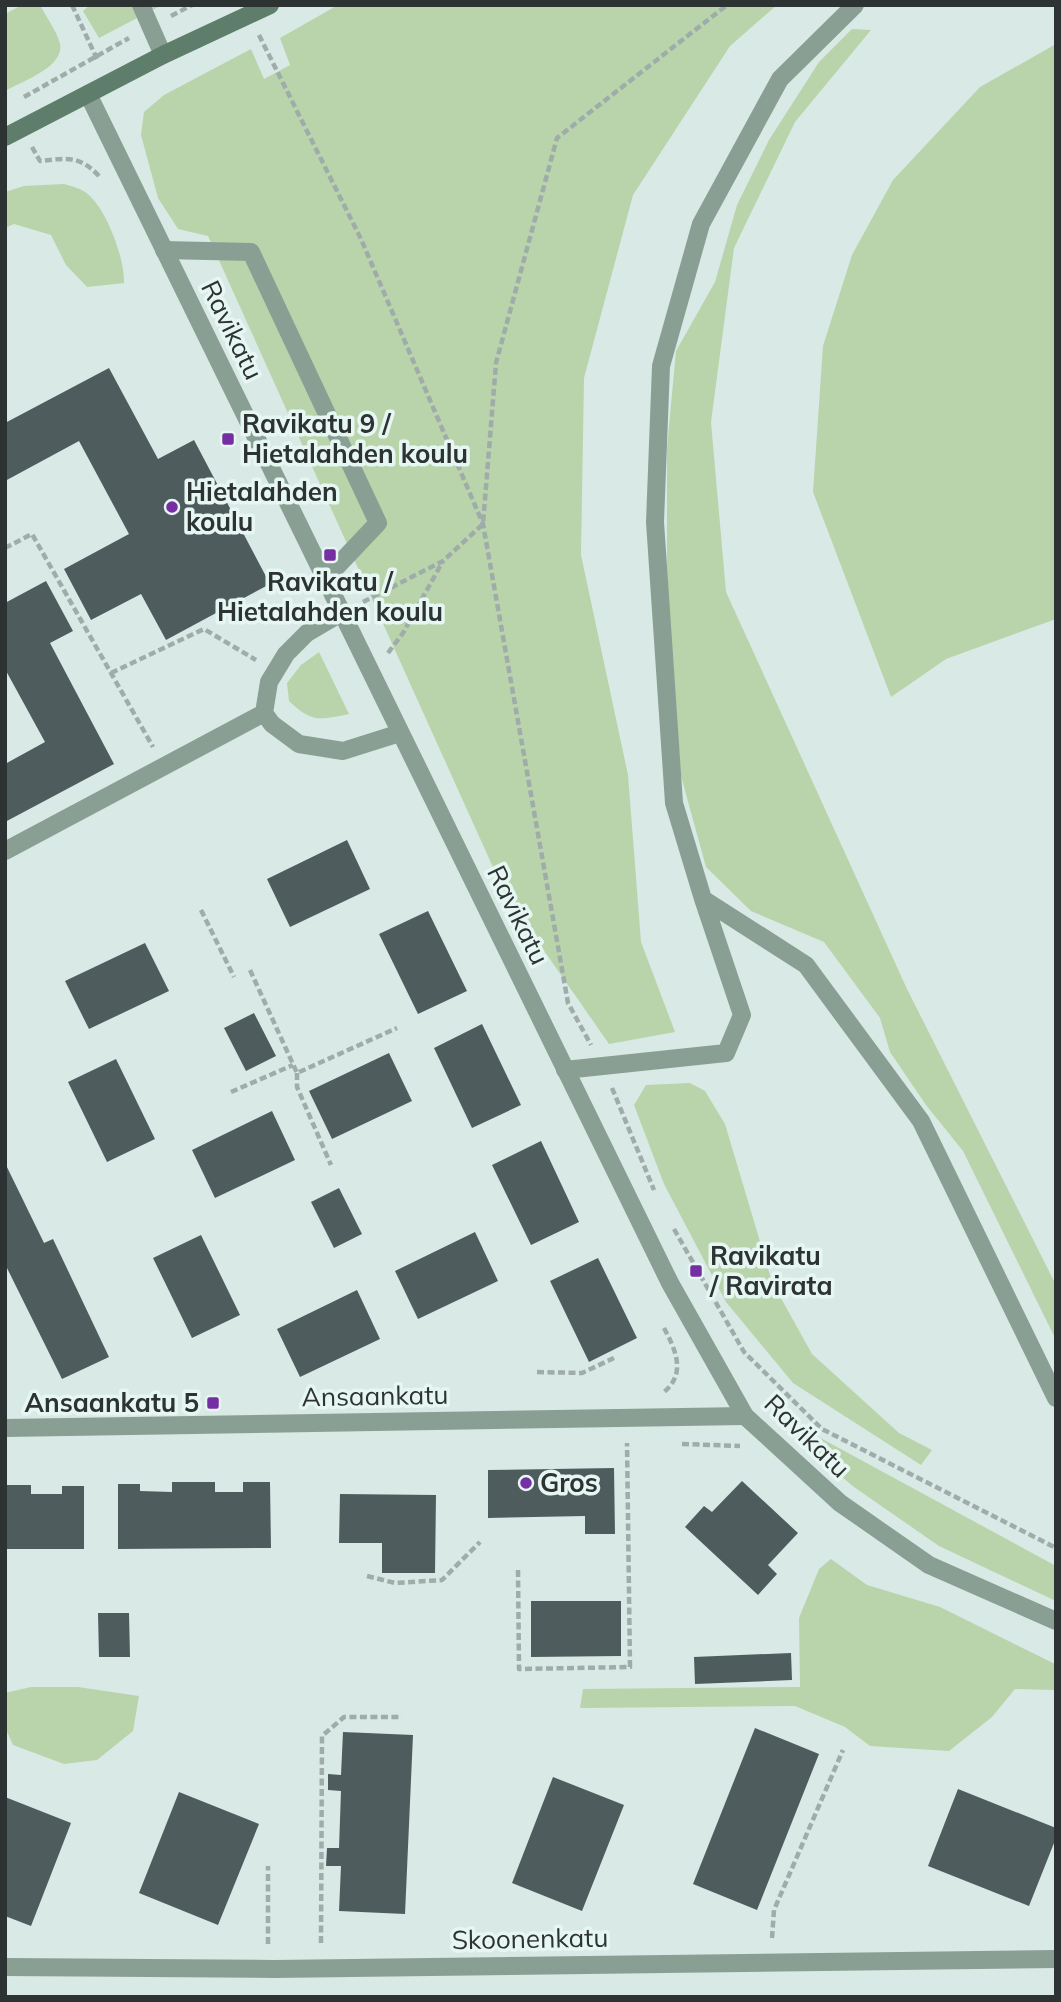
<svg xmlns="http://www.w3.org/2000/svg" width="1061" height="2002" font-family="Mulish,sans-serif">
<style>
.green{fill:#b9d4aa}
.building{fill:#4e5c5e}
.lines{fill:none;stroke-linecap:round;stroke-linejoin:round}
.path{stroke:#9facaa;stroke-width:4.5;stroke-dasharray:7 3.5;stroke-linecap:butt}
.service{stroke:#8a9f93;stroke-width:18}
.minor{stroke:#8a9f93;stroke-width:18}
.tertiary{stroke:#8a9f93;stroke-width:18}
.secondary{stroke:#5e7d6b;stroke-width:18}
.poi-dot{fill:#762fa3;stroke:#e6f6f3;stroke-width:2.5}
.labels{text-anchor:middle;stroke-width:7;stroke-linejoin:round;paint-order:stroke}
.street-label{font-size:26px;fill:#2d3332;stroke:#e6f6f3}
.poi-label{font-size:26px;font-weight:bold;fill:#2d3332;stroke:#e6f6f3;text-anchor:start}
</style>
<rect width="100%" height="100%" fill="#d9e9e6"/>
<path class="green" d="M22,5h18c6,12 17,26 20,39 5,23 -39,38 -55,47v-77z
M90,5h72l-63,33 -16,-27z
M338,5h439l-47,41 -97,149 -49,183 -3,177 47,220 13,167 34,90 -66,12 -103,-148 -298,-660 -30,-7 -20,-31 -17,-63 3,-23 20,-17 87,-46 13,30 26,-14 -10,-27z
M852,29l19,1 -76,92 -61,126 -23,174 15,170 181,397 149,296v55l-93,-189 -37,-46 -36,-53 -10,-34 -56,-76 -73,-31 -45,-44 -25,-91 -14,-182v-146l9,-97 39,-69 22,-77 32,-65 50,-78z
M1056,44v575l-110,40 -55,38 -78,-205 10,-146 29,-91 41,-75 87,-93z
M64,184c7,2 15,4 21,8 21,14 40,67 39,91l-37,4 -21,-22 -15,-30 -37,-11 -9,4v-36l19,-6z
M319,652l30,62c-30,6 -37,9 -60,-13l-2,-18 14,-18z
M690,1083l15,8 20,33 47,158 40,72 87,79 33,17 -11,15 -128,-82 -67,-81 -62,-118 -30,-79 12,-20z
M815,1435l241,131v35l-117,-55 -85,-59 -50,-42z
M831,1559l36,26 73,22 113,56 3,2v25l-41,-1 -23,28 -43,34 -79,-5 -25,-19 -50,-21 -215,2 3,-19 217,-2 -1,-69 20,-49z
M31,1687h47l61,9 -6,35 -36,29 -33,4 -51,-19 -8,-18v-34z"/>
<path class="building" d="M109,368l49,91 36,-19 76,144 -104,56 -25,-46 -50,26 -27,-51 65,-35 -50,-93 -74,40v-58z
M46,581l27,50 -23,12 64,121 -109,58v-58l40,-22 -40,-73v-66z
M347,840l23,49 -80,38 -23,-48z
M428,911l39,80 -49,23 -39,-80z
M145,943l24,48 -80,38 -24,-48z
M254,1013l22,43 -30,15 -22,-43z
M482,1024l39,81 -49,23 -38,-80z
M389,1053l23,48 -80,38 -23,-48z
M116,1059l39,80 -48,23 -39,-80z
M272,1111l23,49 -80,38 -23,-48z
M541,1141l38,81 -48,23 -39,-80z
M5,1163l39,80 9,-4 56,118 -47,22 -57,-115z
M339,1188l23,46 -28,14 -23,-46z
M475,1232l23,49 -80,38 -23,-48z
M201,1235l39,80 -48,23 -39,-80z
M598,1258l39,80 -48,24 -39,-81z
M357,1290l23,49 -80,38 -23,-48z
M614,1468l1,66h-30v-18l-97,2v-48z
M742,1481l56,52 -30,32 9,9 -19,21 -73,-68 19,-21 8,6z
M172,1482h43v10h28v-10h27l1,66 -153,1v-65h22v7l32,1z
M5,1485h26v9h31v-8h22v63h-79z
M340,1494l96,1 -1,78h-53v-30h-43z
M531,1601h90v55l-90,1z
M98,1613h31l1,44h-31z
M791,1653l1,27 -97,4 -1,-27z
M755,1728l64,26 -62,156 -64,-26z
M343,1732l70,3 -8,179 -66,-3 2,-45h-15l1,-18h12l2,-57 -13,-1v-16l13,1z
M553,1777l71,28 -42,106 -70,-28z
M958,1789l98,39v10l-27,68 -101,-40z
M179,1792l80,32 -41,101 -79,-32z
M5,1797l66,26 -40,103 -26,-10z"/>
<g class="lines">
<path class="path" d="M72,5l25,54
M171,16l21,-11
M259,35l102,204 122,285 85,479 23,42
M24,97l105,-59
M32,147l8,14c27,-3 39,-6 59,15
M5,548l27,-14 121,213
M363,602l80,-41 40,-37 13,-161 61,-225 170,-133
M388,653l15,-20 40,-72
M111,673l93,-44 52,31
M201,910l33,67
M250,970l47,103 100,-45
M297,1073v14l34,78
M612,1088l42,102
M231,1092l62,-27
M674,1229l70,123 78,77 234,119
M664,1328c11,21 23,45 0,64
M537,1372l45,1 32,-15
M803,1436l19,-7
M682,1444l58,2
M518,1570l1,99 111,-2 -3,-224
M367,1576l28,7 47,-3 38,-38
M772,1938l2,-28 69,-160
M321,1943l1,-207 22,-19h58
M268,1944v-78"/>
<path class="service" d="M141,5l22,50
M855,5l-75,74 -79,145 -40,142 -6,156 19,281 29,96 103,66 115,156 135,277
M164,250l87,2 127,271 -53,56
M341,613l-34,20 -21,21 -17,28 -5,31 8,11 27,20 44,7 57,-18
M5,851l259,-138
M565,1070l161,-17 16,-38 -39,-116"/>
<path class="minor" d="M5,1428l740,-12
M5,1967l269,2 782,-10"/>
<path class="tertiary" d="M88,94l582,1189 75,133 95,87 89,62 127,56"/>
<path class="secondary" d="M5,137l158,-82 107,-50"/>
</g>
<g class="poi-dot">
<rect x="221" y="432" width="14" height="14" rx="3.5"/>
<circle cx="172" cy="507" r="7"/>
<rect x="323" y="548" width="14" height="14" rx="3.5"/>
<rect x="689" y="1264" width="14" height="14" rx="3.5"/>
<rect x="206" y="1396" width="14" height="14" rx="3.5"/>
<circle cx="526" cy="1483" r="7"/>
</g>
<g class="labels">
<g class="street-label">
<text transform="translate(232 330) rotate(64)" y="9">Ravikatu</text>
<text transform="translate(518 915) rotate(64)" y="9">Ravikatu</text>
<text transform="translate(375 1396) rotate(-1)" y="9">Ansaankatu</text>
<text transform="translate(807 1436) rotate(44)" y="9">Ravikatu</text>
<text transform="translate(530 1939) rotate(-1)" y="9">Skoonenkatu</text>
</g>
<g class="poi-label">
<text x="242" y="433">Ravikatu 9 /<tspan x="242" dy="30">Hietalahden koulu</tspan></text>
<text x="186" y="501">Hietalahden<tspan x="186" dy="30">koulu</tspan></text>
<text x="330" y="591" text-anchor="middle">Ravikatu /<tspan x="330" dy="30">Hietalahden koulu</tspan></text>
<text x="710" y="1265">Ravikatu<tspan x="710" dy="30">/ Ravirata</tspan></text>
<text x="199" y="1412" text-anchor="end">Ansaankatu 5</text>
<text x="540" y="1492">Gros</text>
</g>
</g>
<rect width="1061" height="2002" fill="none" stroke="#2d3332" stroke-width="14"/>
</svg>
